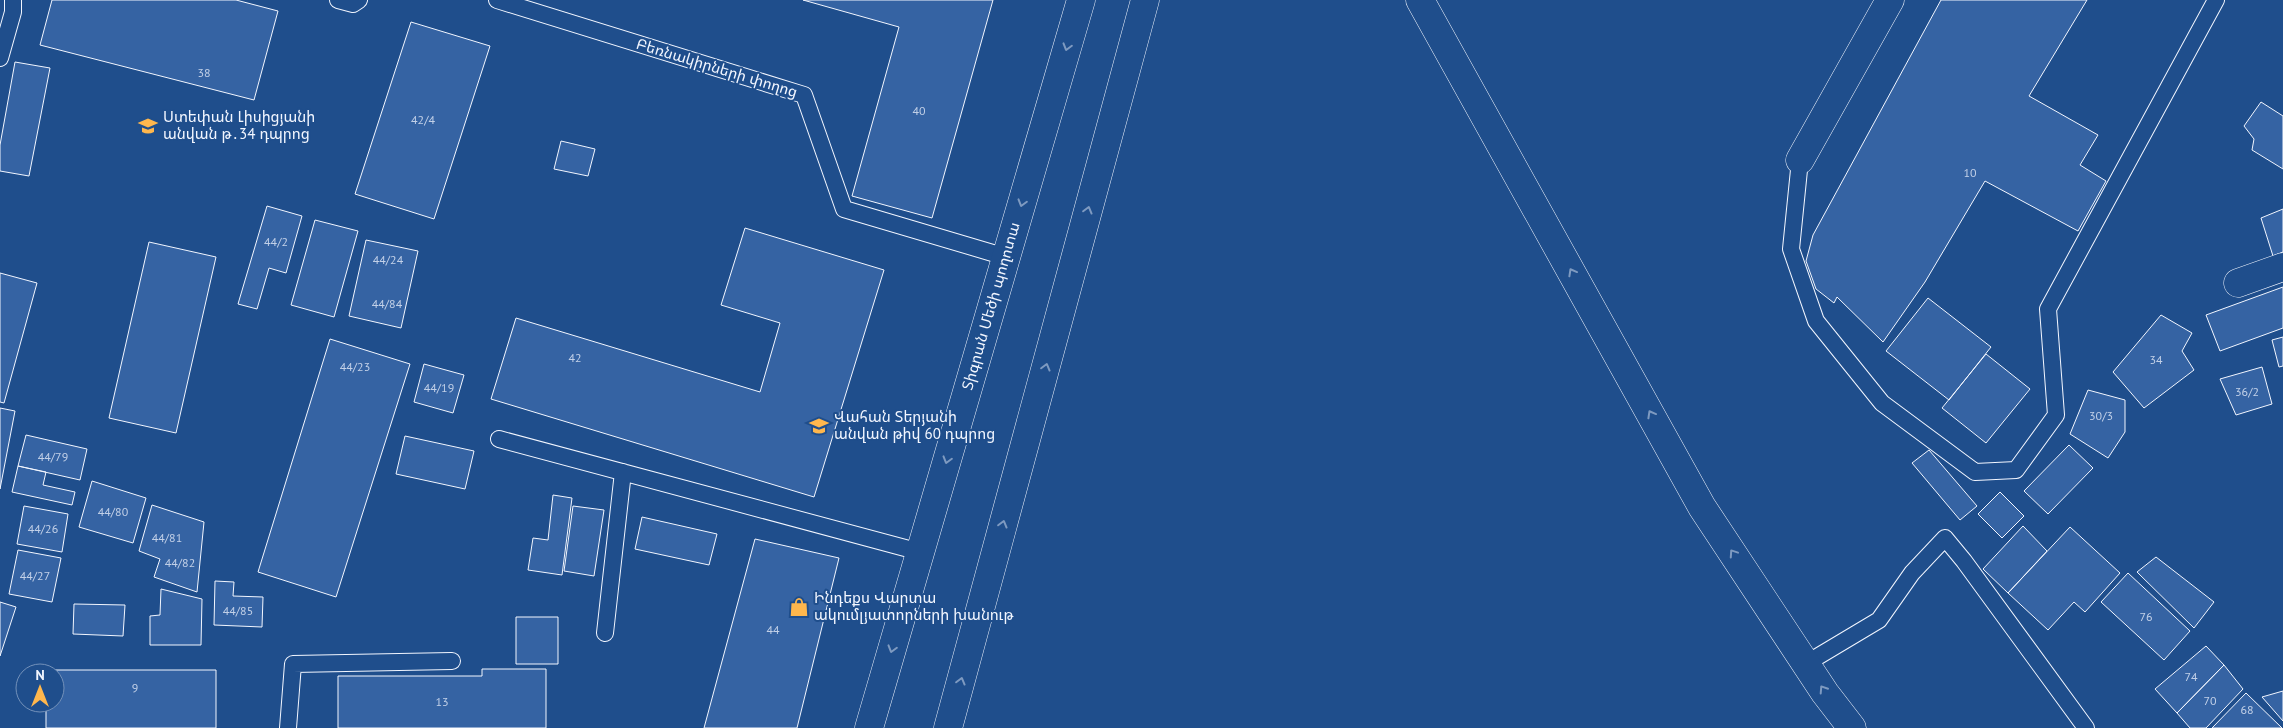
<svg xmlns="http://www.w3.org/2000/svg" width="2283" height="728" font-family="'PT Sans','Noto Sans Armenian',sans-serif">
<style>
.building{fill:#3563a3;stroke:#f2f6ff}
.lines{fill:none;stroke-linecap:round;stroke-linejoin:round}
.service-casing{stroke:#f2f6ff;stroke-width:18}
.minor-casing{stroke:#f2f6ff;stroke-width:29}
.secondary-casing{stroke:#f2f6ff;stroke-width:29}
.primary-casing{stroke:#f2f6ff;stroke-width:29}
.service{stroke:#1f4e8c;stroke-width:16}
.minor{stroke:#1f4e8c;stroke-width:28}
.secondary{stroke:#1f4e8c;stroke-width:28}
.primary{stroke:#1f4e8c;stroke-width:28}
.oneway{stroke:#7e9ac0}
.labels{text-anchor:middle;stroke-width:4;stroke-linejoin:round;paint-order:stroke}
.number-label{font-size:12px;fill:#c3d1e8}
.street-label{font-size:15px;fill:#f2f6ff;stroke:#1f4e8c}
.poi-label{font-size:15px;fill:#f2f6ff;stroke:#1f4e8c;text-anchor:start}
</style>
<rect width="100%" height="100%" fill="#1f4e8c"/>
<path class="building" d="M52,0h184l42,11 -24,89 -214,-55z
M803,0h190l-61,218 -80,-22 47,-169z
M1941,0h146l-58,96 69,39 -18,30 26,16 -28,50 -93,-50 -60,101 -42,60 -46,-45 -3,6 -18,-14 -10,-28 7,-26z
M411,22l79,24 -56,173 -79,-25z
M15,62l35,6 -21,108 -29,-5v-26z
M2261,102l22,14v53l-31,-19 2,-11 -10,-13z
M561,141l34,8 -7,27 -34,-7z
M267,206l35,10 -16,57 -17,-5 -12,41 -19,-5z
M2283,209v43l-10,4 -12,-38z
M315,220l43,11 -24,86 -43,-12z
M745,228l139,42 -70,227 -323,-98 25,-81 244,74 20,-69 -59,-18z
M366,240l52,11 -17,77 -52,-12z
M149,242l67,15 -40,176 -67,-15z
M0,273l37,10 -33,120 -4,-1z
M2283,287v41l-63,23 -14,-36z
M1928,298l63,49 -42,53 -63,-49z
M2161,315l31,18 -10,18 12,19 -50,38 -31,-36z
M2283,337v29l-4,1 -7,-27z
M330,339l80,25 -74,233 -78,-25z
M1986,354l44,35 -44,54 -44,-35z
M424,364l40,11 -11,38 -39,-11z
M2262,367l10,37 -36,11 -16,-36z
M2088,390l37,10v32l-17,26 -38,-24z
M0,408l15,3 -15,78z
M26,435l61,14 -7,31 -62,-14z
M405,436l69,15 -9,38 -69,-15z
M2069,445l24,23 -45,46 -24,-23z
M1929,450l48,56 -17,14 -48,-57z
M18,466l28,6 -3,13 32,7 -3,13 -60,-13z
M92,481l54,17 -13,45 -54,-16z
M2000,492l24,24 -22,22 -24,-24z
M553,495l19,3 -10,77 -34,-5 5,-32 15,2z
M152,505l52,17 -7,70 -43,-15 6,-18 -21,-8z
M24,506l44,8 -6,38 -45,-8z
M573,506l31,4 -10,66 -30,-5z
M642,517l75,17 -8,31 -74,-16z
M2023,526l24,25 -39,42 -25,-24z
M2070,527l50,46 -35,39 -11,-10 -26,28 -40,-37z
M755,539l84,19 -42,170h-93z
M18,550l43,8 -9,44 -43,-8z
M2156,557l58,45 -20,26 -57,-56z
M2128,573l62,58 -26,29 -63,-58z
M215,581l19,1 -1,14 30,1 -1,30 -48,-2z
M161,589l41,10 -1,46h-51v-29l10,-1z
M0,602l16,5 -16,49z
M74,604l51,1 -2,31 -50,-2z
M516,617h42v47h-42z
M2206,646l18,19 -47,48 -22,-24z
M2224,665l19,24 -37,39h-16l-13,-15z
M482,669h64v59h-208v-52h144z
M46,670h170v58h-170v-25h9v-30h-9z
M2283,691v30l-21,-24z
M2246,693l36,35h-70z"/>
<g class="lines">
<g class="service-casing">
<path id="service" d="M338,0l15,4 6,-4
M497,0l307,95 40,114 162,48
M0,58l13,-46v-12
M1800,160l-9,89 25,72 66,82 93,69 41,-2 40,-55 -8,-106 168,-309
M499,439l421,113
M605,633l18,-161
M1807,663l72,-43 33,-47 33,-35 19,23 122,167
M288,728l5,-64 159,-3"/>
</g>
<g class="minor-casing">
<path id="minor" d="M1800,160l90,-160
M2238,283l45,-16"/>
</g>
<g class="secondary-casing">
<path id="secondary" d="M1420,0l282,507 123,186 27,35"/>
</g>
<g class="primary-casing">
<path id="primary" d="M869,728l212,-728
M948,728l197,-728"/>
</g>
<use href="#service" class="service"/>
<use href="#minor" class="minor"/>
<use href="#secondary" class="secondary"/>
<use href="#primary" class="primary"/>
</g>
<defs><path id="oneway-chevron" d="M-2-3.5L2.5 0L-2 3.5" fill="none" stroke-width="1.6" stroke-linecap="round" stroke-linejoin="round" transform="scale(1.25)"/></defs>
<g class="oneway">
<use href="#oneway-chevron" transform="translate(1067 47) rotate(106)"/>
<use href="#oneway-chevron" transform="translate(1022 203) rotate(106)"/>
<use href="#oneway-chevron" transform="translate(1088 210) rotate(-75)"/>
<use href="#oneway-chevron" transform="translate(1572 272) rotate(-119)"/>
<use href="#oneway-chevron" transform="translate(1046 367) rotate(-75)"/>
<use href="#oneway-chevron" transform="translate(1651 414) rotate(-119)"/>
<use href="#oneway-chevron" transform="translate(947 460) rotate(106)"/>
<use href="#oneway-chevron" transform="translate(1003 524) rotate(-75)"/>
<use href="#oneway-chevron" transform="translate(1733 553) rotate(-124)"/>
<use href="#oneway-chevron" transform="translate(892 649) rotate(106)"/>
<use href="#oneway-chevron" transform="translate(961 681) rotate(-75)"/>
<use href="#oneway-chevron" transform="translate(1823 689) rotate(-123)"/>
</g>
<defs>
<g id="school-bare" transform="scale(1.5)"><path d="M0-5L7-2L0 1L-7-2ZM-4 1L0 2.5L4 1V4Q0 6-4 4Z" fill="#ffb74d" stroke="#1f4e8c" stroke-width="2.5" paint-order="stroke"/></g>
<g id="shop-bare" transform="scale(1.5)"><path d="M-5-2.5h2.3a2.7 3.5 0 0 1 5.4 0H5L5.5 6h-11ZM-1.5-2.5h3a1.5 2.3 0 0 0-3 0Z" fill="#ffb74d" stroke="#1f4e8c" stroke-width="2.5" paint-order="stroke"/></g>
</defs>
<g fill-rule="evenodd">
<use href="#school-bare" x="148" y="126"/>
<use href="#school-bare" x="819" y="426"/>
<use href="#shop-bare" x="799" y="607"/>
</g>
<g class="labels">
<g class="number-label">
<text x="204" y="77">38</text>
<text x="919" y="115">40</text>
<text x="423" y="124">42/4</text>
<text x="1970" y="177">10</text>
<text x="276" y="246">44/2</text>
<text x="388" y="264">44/24</text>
<text x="387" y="308">44/84</text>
<text x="575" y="362">42</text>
<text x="2156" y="364">34</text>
<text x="355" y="371">44/23</text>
<text x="439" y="392">44/19</text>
<text x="2247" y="396">36/2</text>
<text x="2101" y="420">30/3</text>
<text x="53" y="461">44/79</text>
<text x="113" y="516">44/80</text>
<text x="43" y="533">44/26</text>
<text x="167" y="542">44/81</text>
<text x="180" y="567">44/82</text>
<text x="35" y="580">44/27</text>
<text x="238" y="615">44/85</text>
<text x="2146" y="621">76</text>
<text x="773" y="634">44</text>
<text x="2191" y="681">74</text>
<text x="135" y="692">9</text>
<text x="2210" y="705">70</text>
<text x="442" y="706">13</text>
<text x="2247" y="714">68</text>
</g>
<g class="street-label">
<text transform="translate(717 68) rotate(17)" y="5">Բեռնակիրների փողոց</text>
<text transform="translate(991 306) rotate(-74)" y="5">Տիգրան Մեծի պողոտա</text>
</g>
<g class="poi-label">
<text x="163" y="122">Ստեփան Լիսիցյանի<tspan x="163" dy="17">անվան թ․34 դպրոց</tspan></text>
<text x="834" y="422">Վահան Տերյանի<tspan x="834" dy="17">անվան թիվ 60 դպրոց</tspan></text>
<text x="814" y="603">Ինդեքս Վարտա<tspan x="814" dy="17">ակումլյատորների խանութ</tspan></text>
</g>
</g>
<g transform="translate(40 688)"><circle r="24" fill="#1f4e8c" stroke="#7391ba"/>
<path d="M0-4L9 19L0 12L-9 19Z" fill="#ffb74d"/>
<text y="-8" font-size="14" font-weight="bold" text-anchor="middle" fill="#f2f6ff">N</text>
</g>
</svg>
